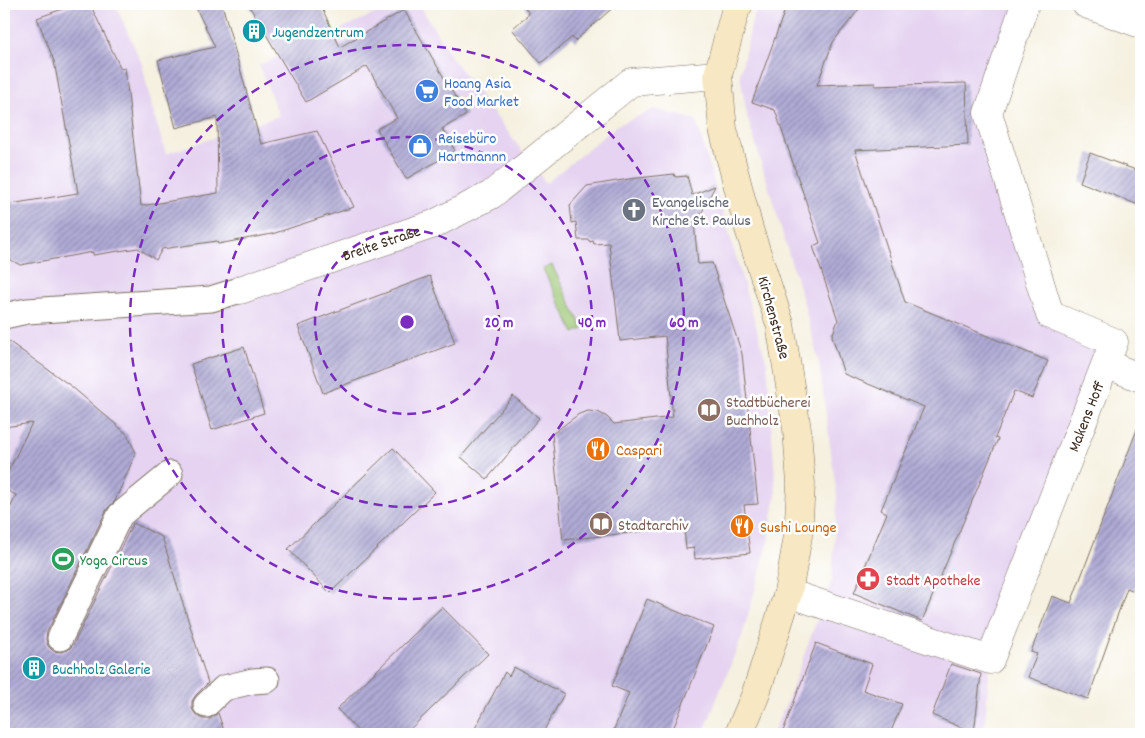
<svg xmlns="http://www.w3.org/2000/svg" width="1145" height="738" font-family="Dekko,sans-serif">
<style>
.built{fill:#e5d3f1}
.green{fill:#9cc774;stroke:#6c7849}
.building{fill:url(#building-hatch)}
.lines{fill:none;stroke-linecap:round;stroke-linejoin:round}
.pedestrian-casing{stroke:#7c6f62;stroke-width:27}
.minor-casing{stroke:#7c6f62;stroke-width:29}
.secondary-casing{stroke:#7c6f62;stroke-width:29}
.pedestrian{stroke:#fff;stroke-width:25}
.minor{stroke:#fff;stroke-width:28}
.secondary{stroke:#f7e8c3;stroke-width:28}
.ring{fill:none;stroke:#7b2cbf;stroke-width:2.5;stroke-dasharray:9 6}
.labels{text-anchor:middle;stroke-width:5;stroke-linejoin:round;paint-order:stroke}
.culture-label{font-size:16px;fill:#0d838f;stroke:#fff;text-anchor:start}
.shop-label{font-size:16px;fill:#366cbe;stroke:#fff;text-anchor:start}
.worship-label{font-size:16px;fill:#5b616d;stroke:#fff;text-anchor:start}
.street-label{font-size:16px;fill:#3b2a1e;stroke:#fff}
.education-label{font-size:16px;fill:#785e54;stroke:#fff;text-anchor:start}
.food-label{font-size:16px;fill:#c56008;stroke:#fff;text-anchor:start}
.leisure-label{font-size:16px;fill:#27864d;stroke:#fff;text-anchor:start}
.health-label{font-size:16px;fill:#be3a42;stroke:#fff;text-anchor:start}
.centre{fill:#7b2cbf;stroke:#fff;stroke-width:2.5}
.ring-label{font-size:15px;text-anchor:middle;font-weight:bold;fill:#7b2cbf;stroke:#fff;stroke-width:5;stroke-linejoin:round;paint-order:stroke}
</style>
<defs>
<pattern id="building-hatch" width="6" height="6" patternUnits="userSpaceOnUse" patternTransform="scale(1.25)"><rect width="6" height="6" fill="#b0abd6"/><path d="M-1 1l2-2M0 6l6-6M5 7l2-2" fill="none" stroke="#908bad"/></pattern>
</defs>
<rect width="100%" height="100%" fill="#fff"/>
<filter id="ink" filterUnits="userSpaceOnUse"><feTurbulence type="fractalNoise" baseFrequency=".02" numOctaves="2"/><feDisplacementMap in="SourceGraphic" scale="10" xChannelSelector="R" yChannelSelector="G"/><feConvolveMatrix kernelMatrix="1 2 1 2 8 2 1 2 1" color-interpolation-filters="sRGB"/></filter>
<filter id="wash" filterUnits="userSpaceOnUse"><feTurbulence type="fractalNoise" baseFrequency=".0096" numOctaves="4" result="noise"/><feDisplacementMap in="SourceGraphic" scale="20" xChannelSelector="R" yChannelSelector="G"/><feGaussianBlur stdDeviation="1.12" result="paint"/><feColorMatrix in="noise" values="0 0 0 0 0 0 0 0 0 0 0 0 0 0 0 0 0 1.4 0 .05"/><feComposite in="paint" operator="in"/></filter>
<g filter="url(#wash)">
<rect width="100%" height="100%" fill="#f5f0df"/>
<path class="built" d="M4,4h111l27,60 10,44 14,46 113,-38 -20,-51 138,-61h22l33,54 94,125 72,-58 37,-16 41,11 71,244 9,130 -9,54 -25,88 -39,98h-699z
M759,4h266l-37,109 62,202 64,27 -124,318 -6,74h-212l15,-32 45,-123 5,-83 -18,-133 -15,-59 -57,-188 -7,-41 13,-58z"/>
<path class="green" d="M552,265l31,64 -9,4 -31,-64z"/>
<g id="blocks">
<path class="building" d="M77,4h13l31,65 4,-1 16,138 77,-13 -1,-76 -41,11 -18,-68 57,-13 -21,-43h28l39,140 56,-13 37,76 -82,27 -54,10 -1,-3 -55,8 -6,11 -18,-12 -45,7v-3l-73,13 -16,-9v-51l74,-12 -24,-132 -17,-43z
M248,4h72l20,43 64,-37 62,105 -24,14 13,22 -49,28 -29,-50 20,-11 -30,-52 -61,36z
M523,4h94l-42,37 -3,-4 -31,26 -29,-34 17,-15z
M787,4h76l-30,38 -16,43 58,-2v3l91,-3 2,62 -113,5 50,152 143,59 -16,37 -18,-7 -19,47 3,1 -76,182 -68,-28 33,-80 -6,-3 43,-103 -80,-33 -12,-38 6,-16 -25,-74 7,-3 -45,-133 -23,-8z
M1090,153l51,19v34l-61,-24z
M674,174l1,3 12,-1 5,19 23,-9 -16,32 -5,4 4,42 14,-1 30,91 16,150 -14,1 6,48 -55,6 -1,-11 -8,1 -2,-22 -121,13 -11,-106 27,-20 9,-3 10,1 9,5 7,7 59,-7 -8,-81 -45,5 -11,-98 -15,1 -1,-3 -3,1 -1,-2h-11l-2,-18 -4,1 -2,-18 17,-19 42,-7z
M430,276l25,67 -132,50 -25,-67z
M4,338l67,48 56,48 9,19 -21,48 -8,8 -60,123 -1,7 2,7 5,5 8,1 7,-2 5,-5 60,-122 29,14 46,146 -12,12 -4,6v8l4,6 6,4h8l8,-6 7,21h-221v-212l12,-27 -12,-6v-9l28,-57 -28,4z
M244,347l20,66 -52,17 -21,-66z
M513,396l26,22 -52,61 -26,-22z
M1139,424l2,1v148l-7,18 -7,-3 -39,111 -60,-22 9,-23 -6,-2 21,-56 19,7z
M393,448l42,44 -105,101 -42,-44z
M647,599l67,28 -43,107h-59l17,-41 -17,-7z
M442,607l46,47 -83,80h-44l-24,-25z
M816,643l56,21 -9,26 39,14 -12,30h-108z
M951,664l30,10 -7,59 -42,-18z
M514,667l50,27 -22,40h-70l33,-62 4,4z"/>
</g>
</g>
<g filter="url(#ink)">
<use href="#blocks" fill-opacity="0" stroke="#7c6f62" stroke-width="1"/>
<g class="lines">
<g class="pedestrian-casing">
<path id="pedestrian" d="M4,316l23,-5 184,-12 29,-9
M60,638l60,-123 50,-41
M206,705l18,-17 29,-7 14,-1"/>
</g>
<g class="minor-casing">
<g id="minor">
<path d="M1086,4l55,20"/>
<path id="s1" d="M240,290l194,-66 57,-29 140,-113 87,-7"/>
<path d="M1106,364l35,14"/>
<path id="s2" d="M788,593l202,67 124,-318 -64,-27 -62,-202 37,-109"/>
</g>
</g>
<g class="secondary-casing">
<path id="secondary" d="M739,734l16,-38 33,-103 10,-57 3,-52 -4,-55 -17,-105 -31,-95 -26,-100 -5,-54 18,-67 3,-4"/>
</g>
<use href="#pedestrian" class="pedestrian"/>
<use href="#minor" class="minor"/>
<use href="#secondary" class="secondary"/>
</g>
</g>
<g class="ring">
<circle cx="407" cy="322" r="92"/>
<circle cx="407" cy="322" r="185"/>
<circle cx="407" cy="322" r="277"/>
</g>
<defs>
<g id="building-disc" transform="scale(1.25)"><circle r="9.5" fill="#0f9aa8" stroke="#fff"/><path d="M-4-6H4V6H1V3H-1V6H-4ZM-2.5-4.3h1.7v1.8h-1.7ZM.8-4.3h1.7v1.8H.8ZM-2.5-1h1.7V.8h-1.7ZM.8-1h1.7V.8H.8Z" fill="#fff"/></g>
<g id="supermarket-disc" transform="scale(1.25)"><circle r="9.5" fill="#3f7fe0" stroke="#fff"/><path d="M-6-5.5h2.5l.6 2H6L4.5 2H-2.5L-4.4-4H-6ZM-1.5 3.2a1.3 1.3 0 1 0 .1 0ZM3 3.2a1.3 1.3 0 1 0 .1 0Z" fill="#fff"/></g>
<g id="shop-disc" transform="scale(1.25)"><circle r="9.5" fill="#3f7fe0" stroke="#fff"/><path d="M-5-2.5h2.3a2.7 3.5 0 0 1 5.4 0H5L5.5 6h-11ZM-1.5-2.5h3a1.5 2.3 0 0 0-3 0Z" fill="#fff"/></g>
<g id="church-disc" transform="scale(1.25)"><circle r="9.5" fill="#6b7280" stroke="#fff"/><path d="M-1.2-6h2.4v3.5h3.3v2.4h-3.3V6h-2.4V-.1h-3.3v-2.4h3.3Z" fill="#fff"/></g>
<g id="library-disc" transform="scale(1.25)"><circle r="9.5" fill="#8d6e63" stroke="#fff"/><path d="M-6-4Q-3-5.5-.7-3.5V5Q-3 3-6 4ZM6-4Q3-5.5 .7-3.5V5Q3 3 6 4Z" fill="#fff"/></g>
<g id="restaurant-disc" transform="scale(1.25)"><circle r="9.5" fill="#e8710a" stroke="#fff"/><path d="M-5-6h1v4h1v-4h1v4h1v-4h1v5L-1.5 .5V6h-2V.5L-5-1ZM5-6V6H3V1.5H1.5Q1.5-4 5-6Z" fill="#fff"/></g>
<g id="stadium-disc" transform="scale(1.25)"><circle r="9.5" fill="#2e9e5b" stroke="#fff"/><path d="M0-5a6.5 5 0 1 0 0 10a6.5 5 0 1 0 0-10ZM-3.5-1.8h7v3.6h-7Z" fill="#fff"/></g>
<g id="pharmacy-disc" transform="scale(1.25)"><circle r="9.5" fill="#e0444e" stroke="#fff"/><path d="M-2-6h4v4h4v4h-4v4h-4v-4h-4v-4h4Z" fill="#fff"/></g>
</defs>
<g fill-rule="evenodd">
<use href="#building-disc" x="254" y="31"/>
<use href="#supermarket-disc" x="427" y="91"/>
<use href="#shop-disc" x="420" y="146"/>
<use href="#church-disc" x="634" y="210"/>
<use href="#library-disc" x="709" y="410"/>
<use href="#restaurant-disc" x="598" y="449"/>
<use href="#library-disc" x="601" y="524"/>
<use href="#restaurant-disc" x="742" y="526"/>
<use href="#stadium-disc" x="63" y="559"/>
<use href="#pharmacy-disc" x="868" y="579"/>
<use href="#building-disc" x="34" y="668"/>
</g>
<g class="labels">
<g class="culture-label">
<text x="272" y="37">Jugendzentrum</text>
<text x="52" y="674">Buchholz Galerie</text>
</g>
<g class="shop-label">
<text x="444" y="88">Hoang Asia<tspan x="444" dy="18">Food Market</tspan></text>
<text x="438" y="143">Reisebüro<tspan x="438" dy="18">Hartmannn</tspan></text>
</g>
<g class="worship-label">
<text x="652" y="207">Evangelische<tspan x="652" dy="18">Kirche St. Paulus</tspan></text>
</g>
<g class="street-label">
<text dy="6" stroke="none"><textPath href="#s1" startOffset="149">Breite Straße</textPath></text>
<text transform="translate(775 317) rotate(75)" y="6">Kirchenstraße</text>
<text dy="6" stroke="none"><textPath href="#s2" startOffset="475">Makens Hoff</textPath></text>
</g>
<g class="education-label">
<text x="726" y="407">Stadtbücherei<tspan x="726" dy="18">Buchholz</tspan></text>
<text x="618" y="530">Stadtarchiv</text>
</g>
<g class="food-label">
<text x="616" y="455">Caspari</text>
<text x="760" y="532">Sushi Lounge</text>
</g>
<g class="leisure-label">
<text x="80" y="565">Yoga Circus</text>
</g>
<g class="health-label">
<text x="886" y="585">Stadt Apotheke</text>
</g>
</g>
<circle cx="407" cy="322" r="8" class="centre"/>
<g class="ring-label">
<text x="499" y="327">20 m</text>
<text x="592" y="327">40 m</text>
<text x="684" y="327">60 m</text>
</g>
<rect width="1145" height="738" fill="none" stroke="#fff" stroke-width="20"/>
</svg>
